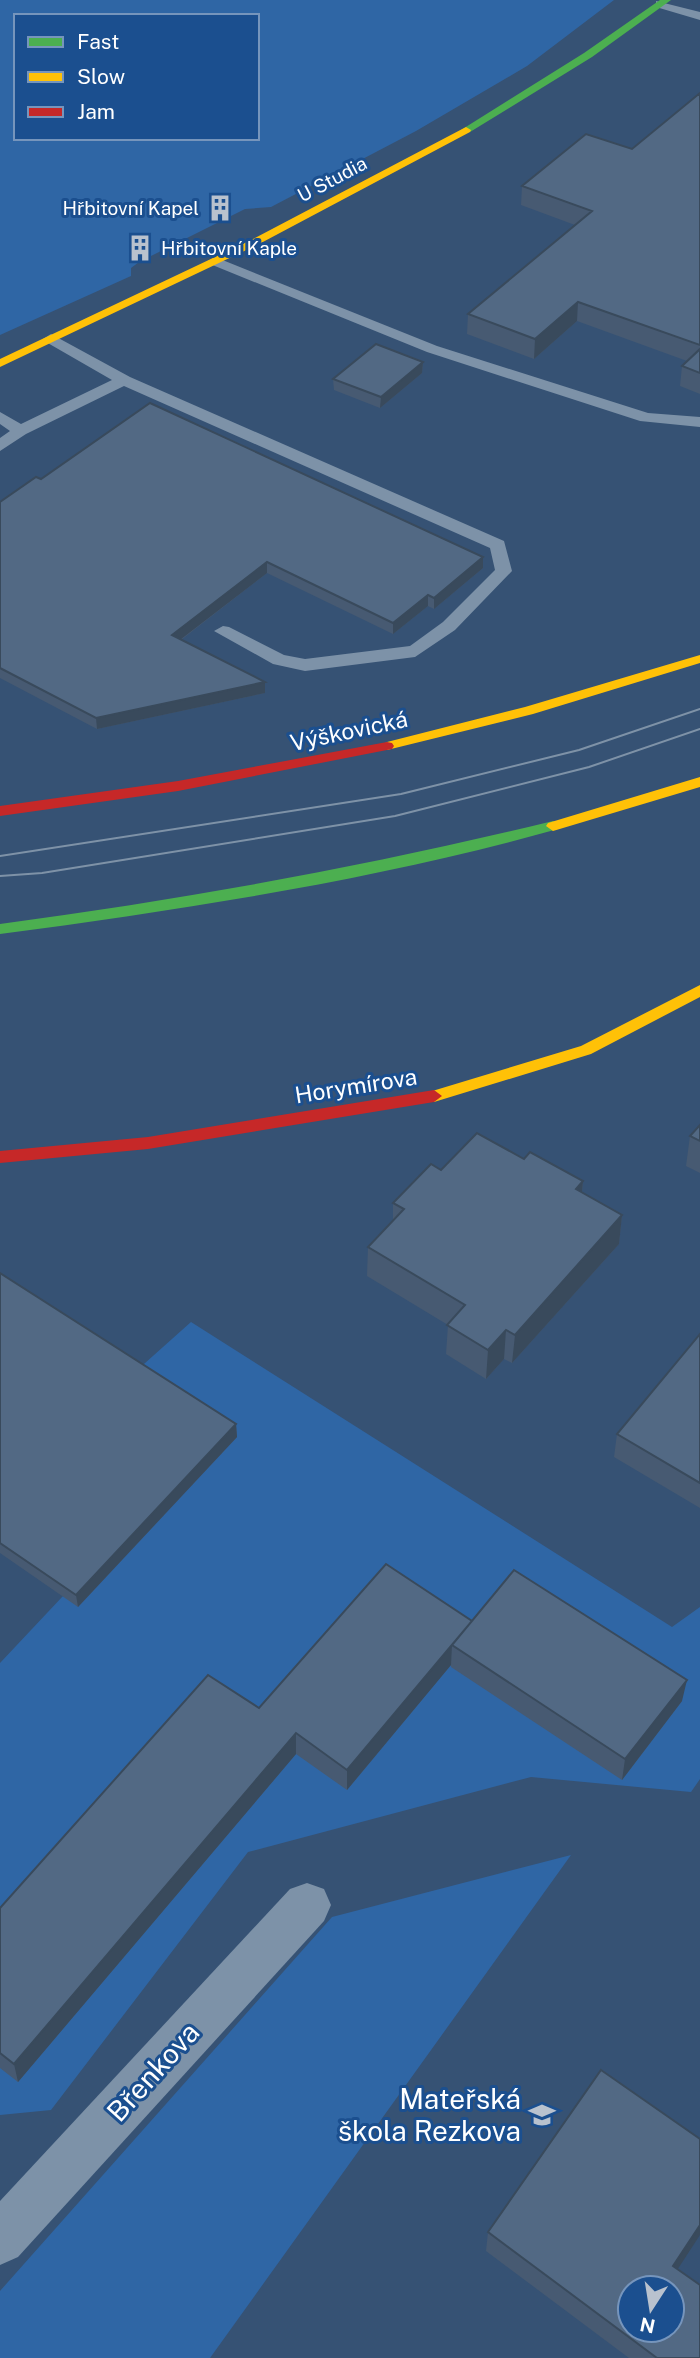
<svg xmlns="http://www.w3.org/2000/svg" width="700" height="2358" font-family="'Public Sans',sans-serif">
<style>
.green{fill:#2f66a5;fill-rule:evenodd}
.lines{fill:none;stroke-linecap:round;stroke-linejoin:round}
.lane{fill:#7d92a8;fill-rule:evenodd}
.street{fill:#7d92a8;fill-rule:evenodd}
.fast{fill:#4caf50;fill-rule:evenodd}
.slow{fill:#ffc107;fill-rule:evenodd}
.jam{fill:#c62828;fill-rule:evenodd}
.tram{stroke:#7e92a7;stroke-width:2}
.wall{fill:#475a72}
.shaded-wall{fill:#394a5c}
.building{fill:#526984;stroke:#394a5c;stroke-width:2;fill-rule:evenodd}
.labels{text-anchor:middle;stroke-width:6;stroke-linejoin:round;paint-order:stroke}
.far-street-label{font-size:19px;fill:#fff;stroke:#1b4f8f}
.far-poi-label{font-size:19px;fill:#fff;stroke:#1b4f8f;text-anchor:end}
.street-label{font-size:23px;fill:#fff;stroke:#1b4f8f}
.near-street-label{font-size:28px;fill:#fff;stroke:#1b4f8f}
.near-poi-label{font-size:28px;fill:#fff;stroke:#1b4f8f;text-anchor:end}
</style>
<rect width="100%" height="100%" fill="#365274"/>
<path class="green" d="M0,0h614l-87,66 -111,65 -145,76 -26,2 -106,53 -8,6v8l-131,59zM16,16h241v122h-241z
M191,1322l481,305 28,-20v172l-9,13 -160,-15 -283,75 -197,258 -51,5v-452l63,-67 72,-224z
M571,1855l-361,503h-210v-67l332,-374z"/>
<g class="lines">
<path class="lane" d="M656,1l44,11v8l-44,-13z
M215,257l222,89 211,67 52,4v10l-60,-6 -213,-69 -217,-88 -2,-3z
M51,334l79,43 374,164 8,30 -57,59 -40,27 -110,14 -32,-7 -59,-33 9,-5 6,1 55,28 21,4 105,-13 33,-24 52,-52 -5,-22 -366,-162 -98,48 -26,17v-13l10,-7 -10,-7v-12l21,12 91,-44 -66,-38 -3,-3z"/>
<path class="street" d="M307,1883l17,6 7,16 -7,16 -306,336 -18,8v-64l290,-312z"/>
<path class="fast" d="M660,0h11l-79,57 -122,75 -9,-2 123,-77z
M553,821l5,2 2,3 -2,3c-182,51 -371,80 -558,105v-10c186,-25 370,-58 553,-103z"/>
<path class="slow" d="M466,127l5,3 -1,2 -209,111 -261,124v-8l253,-120z
M700,655v8l-167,51 -146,36 -7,-4 7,-4 138,-35z
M700,777v10l-147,44 -7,-5 2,-3z
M700,985v12l-109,57 -157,48 -8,-6 3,-4 152,-46z"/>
<path class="jam" d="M387,742l5,1 2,3 -2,3 -214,42 -178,25v-10l178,-25z
M434,1090l8,6 -8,6 -286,47 -148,14v-12l148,-14z"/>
<path class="tram" d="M0,856l401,-62 178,-44 121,-41
M0,876l42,-3 353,-57 194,-49 111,-38"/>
</g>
<path class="wall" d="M700,93v301l-20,-8 2,-20 5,-5 -110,-40 -43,38 -67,-25 1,-20 107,-89 -54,-20 1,-19 110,-37z
M423,362l-1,11 -42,35 -46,-18 -1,-11z
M41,479l442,78v11l-49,41 -6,-3 -35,28 -126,-61 -86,67 84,42v11l-168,36 -97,-51v-176z
M700,1125v48l-14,-7 4,-30z
M524,1159l59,22 -1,11 40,23 -3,29 -107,119 -8,-4 -18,20 -40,-25 2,-29 -81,-49 1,-29 25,-26v-18l48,-33z
M0,1273l236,151 1,13 -159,170 -78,-54z
M700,1334v174l-86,-51 3,-23z
M472,1621l210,80 -60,79 -171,-113v-2l-104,125 -51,-36 -278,328 -18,-14v-160l259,-200z
M488,2232l190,37 22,89h-71l-143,-107z"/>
<path class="shaded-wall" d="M578,302l-1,19 -43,38 1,-20z
M423,362l-1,11 -42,35 1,-11z
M483,557v11l-49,41v-11z
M267,562v11l-95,73v-11z
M428,595v11l-35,28v-11z
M265,682v11l-168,36 -1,-11z
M583,1181l-3,30 -4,-22z
M622,1215l-3,29 -107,119 3,-28z
M506,1330l-2,29 -18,20 2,-29z
M236,1424l1,13 -159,170 -2,-12z
M472,1621l-20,24 -1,20 -104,125v-20z
M687,1680l-5,21 -60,79 3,-21z
M296,1733v21l-278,328 -4,-18z
M700,2225v10l-32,49 5,-18z"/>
<path class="building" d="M700,93v252l-122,-43 -43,37 -67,-25 124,-103 -70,-25 64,-52 46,15z
M376,344l47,18 -42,35 -48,-18z
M700,349v24l-18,-7z
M150,403l333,154 -49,41 -6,-3 -35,28 -126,-61 -95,73 93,47 -169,36 -96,-50v-166l36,-25 5,2z
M700,1125v16l-10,-5z
M477,1133l47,26 6,-7 53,29 -7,8 46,26 -107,120 -9,-5 -18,20 -41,-25 18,-20 -97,-58 36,-38 -11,-6 38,-39 10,6z
M0,1273l236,151 -160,171 -76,-52z
M700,1334v149l-83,-49z
M386,1564l86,57 -125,149 -51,-37 -282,331 -14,-11v-145l208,-233 51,33z
M514,1570l173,110 -62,79 -173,-114z
M601,2070l99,69v86l-27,41 27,19v73h-43l-169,-126zM630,2288h42v42h-42z"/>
<defs>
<g id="building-bare" transform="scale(2.1)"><path d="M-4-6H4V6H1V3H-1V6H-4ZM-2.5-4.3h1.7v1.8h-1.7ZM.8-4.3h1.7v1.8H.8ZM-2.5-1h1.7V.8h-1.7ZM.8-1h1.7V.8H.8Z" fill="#b9c2ce" stroke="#1b4f8f" stroke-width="2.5" paint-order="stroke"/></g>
<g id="school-bare" transform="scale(2.1)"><path d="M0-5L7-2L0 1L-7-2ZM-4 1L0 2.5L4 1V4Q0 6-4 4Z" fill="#b9c2ce" stroke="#1b4f8f" stroke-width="2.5" paint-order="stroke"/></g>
</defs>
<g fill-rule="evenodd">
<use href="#building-bare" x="220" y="208"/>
<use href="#building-bare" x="140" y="248"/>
<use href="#school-bare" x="542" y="2115"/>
</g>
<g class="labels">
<g class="far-street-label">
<text transform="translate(332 179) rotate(-28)" y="7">U Studia</text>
</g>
<g class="far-poi-label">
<text x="199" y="215">Hřbitovní Kapel</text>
<text x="161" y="255" text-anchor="start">Hřbitovní Kaple</text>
</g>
<g class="street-label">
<text transform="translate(349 731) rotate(-12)" y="8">Výškovická</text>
<text transform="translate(356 1086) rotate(-9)" y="8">Horymírova</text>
</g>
<g class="near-street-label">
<text transform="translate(153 2072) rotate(-48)" y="10">Břenkova</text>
</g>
<g class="near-poi-label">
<text x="521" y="2109">Mateřská<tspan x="521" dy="32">škola Rezkova</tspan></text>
</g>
</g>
<rect x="14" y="14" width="245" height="126" fill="#1b4f8f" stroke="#7695bc" stroke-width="2"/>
<rect x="28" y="37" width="35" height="10" fill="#4caf50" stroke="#7695bc" stroke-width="2"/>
<text x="77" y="49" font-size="21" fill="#ffffff">Fast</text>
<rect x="28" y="72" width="35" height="10" fill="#ffc107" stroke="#7695bc" stroke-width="2"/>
<text x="77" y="84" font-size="21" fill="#ffffff">Slow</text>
<rect x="28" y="107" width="35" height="10" fill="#c62828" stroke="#7695bc" stroke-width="2"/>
<text x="77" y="119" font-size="21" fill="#ffffff">Jam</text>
<g transform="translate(651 2309) rotate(192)"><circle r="33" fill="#1b4f8f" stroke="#7695bc" stroke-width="2"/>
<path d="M0-5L12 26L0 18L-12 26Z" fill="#b9c2ce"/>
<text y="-10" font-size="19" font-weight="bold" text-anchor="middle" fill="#ffffff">N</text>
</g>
</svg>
